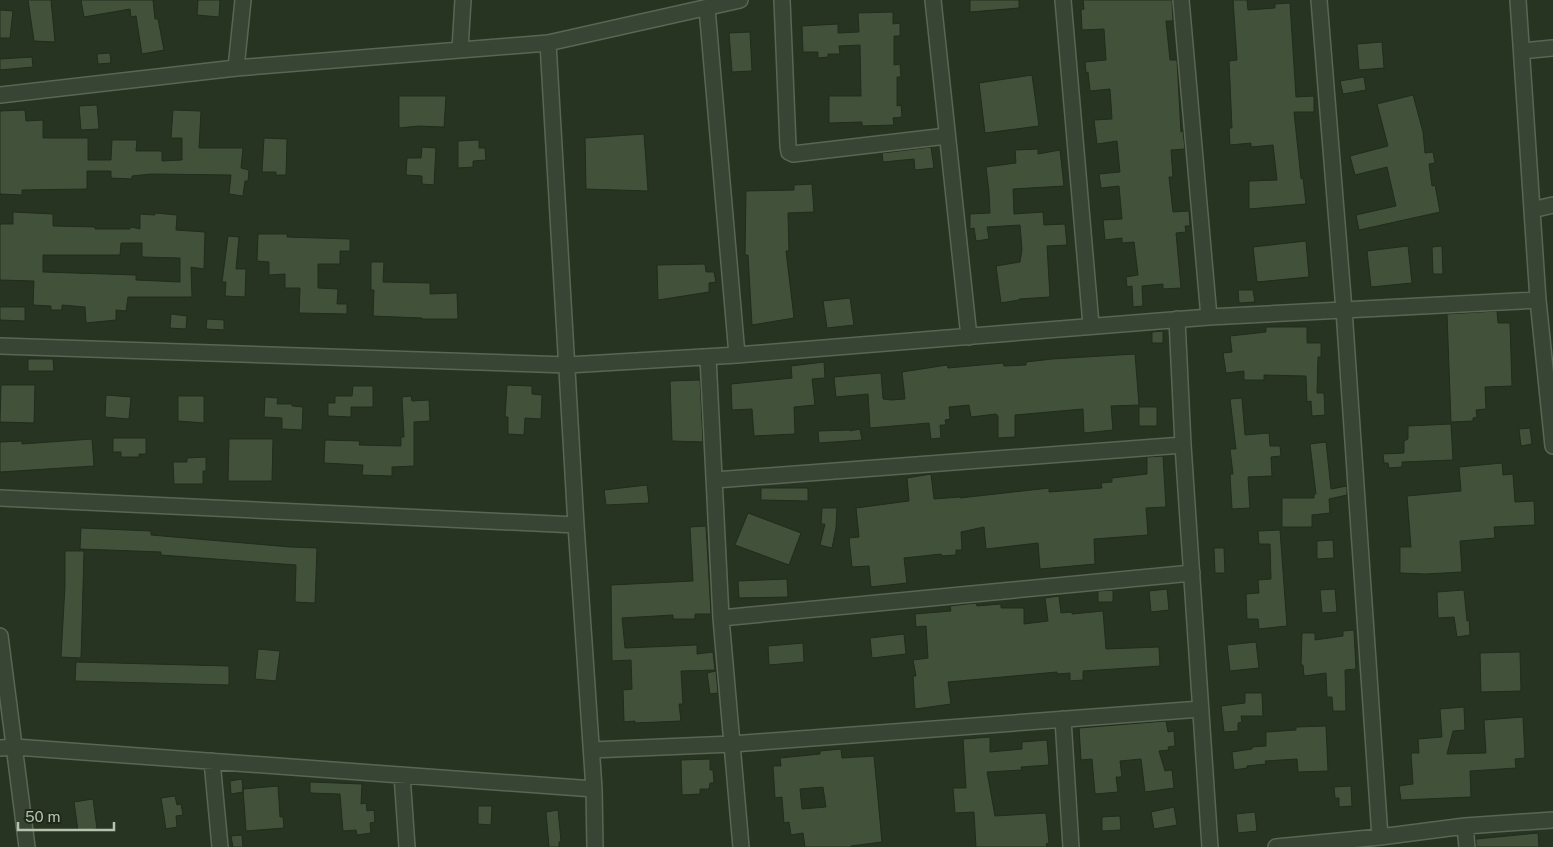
<svg xmlns="http://www.w3.org/2000/svg" width="1553" height="847" font-family="'Public Sans',sans-serif">
<style>
.building{fill:#42523a;stroke:#212c1c;fill-rule:evenodd}
.lines{fill:none;stroke-linecap:round;stroke-linejoin:round}
.minor-casing{stroke:#5a6654;stroke-width:18}
.minor{stroke:#394534;stroke-width:15}
</style>
<rect width="100%" height="100%" fill="#273421"/>
<path class="building" d="M28,0h23l4,42 -21,-1z
M81,0h72l2,19h3l6,31 -22,4 -6,-38 -5,1 -1,-8 -46,8z
M198,0h22l-1,17 -22,-2z
M970,0h49v8l-49,4z
M1083,0h89l1,21h-7l4,39h7l4,72 2,-1 2,18 -14,1 2,27h-4l4,35 16,-1 1,15h-5l1,6 -10,1 5,55 -18,1v-5l-21,2 1,20 -10,1 -1,-21 -5,1 -1,-10 12,-2 -4,-33 -12,1v-5l-17,2 -2,-20 19,-1 -3,-33 -18,2 -2,-14 21,-2 -1,-10 -2,-21 -20,3 -3,-24 18,-1 -2,-30 -20,2 -2,-19 -2,1 -1,-11 21,-2 -2,-31 -22,1 -1,-20 3,-1z
M1233,0h14l1,10 27,-2v-4l15,-1 6,94 18,-1v16h-20l7,67 2,-1 3,26 -57,5v-28l28,-1 -4,-35 -22,2v-4l-21,2 -1,-17h3l-3,-67 8,-1z
M0,10l13,1 -3,27h-10z
M893,12v12l7,-1v13h-6v29l6,-1 1,13h-4v29l4,-1 1,12 -9,1 1,7 -32,1v-4l-33,1v-27h32l-1,-51 -21,1 1,8h-12v3l-10,1v-6h-15l-1,-26 36,-2v9l21,-1 -1,-19z
M750,32l2,39 -20,1 -3,-39z
M1382,42l2,26 -25,2 -2,-26z
M110,53l1,10 -13,1 -1,-10z
M32,57l1,10 -33,3v-11z
M1032,75l7,51 -54,7 -6,-50z
M1364,77l2,13 -23,4 -3,-13z
M1413,95l10,37 2,21 8,-1 2,11 -6,1 3,22 3,-1 5,27 -81,18 -3,-15 40,-9 -9,-39 -32,8 -5,-19 38,-10 -11,-42z
M399,96h47l-2,31 -26,-1 -19,2z
M97,105l2,24 -18,1 -2,-24z
M25,110l1,11 17,-1v18h45v22h23l1,-20h25l-1,11h26v10l20,-1v-22h-11l2,-28 28,1 -2,37h44l-2,20 8,2 -1,11h-3l-2,15 -14,-2 2,-19 -80,-1 -19,2v3l-21,-1v-7h-24v18l-65,1v5l-22,-1v-83z
M644,134l4,57 -62,-2 -1,-51z
M264,138l23,1 -1,36h-10v-3h-14z
M479,140v8h6l1,12 -13,1v6l-15,1v-27z
M422,147l14,1 -2,37 -12,-1v-8l-16,-1 1,-17h14z
M931,147l3,21 -19,2 -1,-11 -31,3 -1,-9z
M1038,149v5l22,-4 4,36 -51,3 1,25 29,-2 1,13 21,-1 2,21 -20,1 3,51 -31,2v1l-18,3 -5,-37 24,-4 2,-12 -2,-25 -33,2 2,12 -13,2 -2,-13 -4,1v-15l20,-1 -1,-21 -3,-25 30,-4 -1,-13z
M812,184l2,28 -26,1 1,38h-3l8,67 -42,7 -4,-70h-3l1,-64 48,-1v-5z
M13,212l40,2v12l42,1v2h35l1,-2 9,2v-15l15,1v-2l22,2 -1,15 29,2 -1,37 -13,-2 1,30h-64l-2,14 -10,-1v10l-30,3 -1,-16 -23,-2v5h-11v-4l-18,-1 1,-24 -34,-1v-56h13zM121,243h21v14l38,1v24l-44,-2v-5l-93,-3v-17h77z
M258,234h29v3l63,2v12h-10v13h-22v24l20,1 -1,15h10v10l-48,-1 1,-25h-15v-14l-16,1v-13l-12,-1z
M228,236l11,1 -3,32h10l-1,28 -20,-1 1,-14h-4z
M1306,241l3,36 -52,5 -4,-35z
M1408,246l4,37 -41,4 -4,-36z
M1442,246l1,28h-10l-1,-27z
M371,262h13l-1,20 47,1v11l27,-1 1,26h-36v-1l-49,-2 1,-26h-3z
M705,264l1,8h8l2,10 -7,1v9l-51,8 -1,-35z
M1238,290h15l2,12 -16,1z
M850,298l4,27 -27,3 -4,-27z
M0,307h25v14l-25,-1z
M1497,311l1,12h12l2,63 -27,1 1,22 -10,1 1,7 -4,1v3l-22,1 -4,-108z
M171,314l16,2 -1,13 -16,-1z
M207,319l17,1v10l-18,-1z
M1266,327h41v16h14v14h-3l-1,36h7l1,22 -13,1 -1,-15 -4,1 -1,-26 -42,-1v5h-20v-9l-18,2 -3,-20 9,-1 -2,-16 36,-4z
M1163,331v12h-11v-11z
M1135,354l4,51 -28,1 2,24 -29,3 -1,-24 -68,6v22l-17,1v-22l-2,-2 -25,3 -2,-12 -20,2 1,12 -5,1 1,5h-6l1,13 -10,1 -2,-16 -59,5 -2,-34 -32,3 -2,-20 47,-4 2,26 9,1 13,-1 -3,-27 45,-7 1,3 55,-5 1,3 22,-1v-3l26,-3z
M28,359h25l1,12h-26z
M824,362l1,16 -13,1 3,26 -21,2 1,27 -41,2 -2,-27 -20,1 -1,-26 61,-6 -1,-12z
M700,380l3,62 -31,-1 -2,-60z
M1,385h34l-1,38 -34,-1z
M507,385l25,1v8l10,1 -1,24 -16,-1 -1,17 -16,-1v-17h-3z
M353,386h20v21h-22v10l-23,-1v-13h7v-7h17z
M106,395l25,2 -2,22 -24,-2z
M178,396h26v27l-26,-2z
M411,396l1,5 17,-1 1,21 -16,1v44l-22,1v9l-30,-1 1,-10 -39,-2 1,-23 35,1 -1,4 42,1v-9h3l-2,-40z
M265,397l13,1 -1,6h15v2l11,1 -1,23 -20,-1v-11l-18,-1z
M1242,398l3,37 24,-2 1,13h10l1,10 -10,1 1,19 -24,1 2,31 -18,1 -2,-35h3l-3,-25h6l-6,-50z
M1139,407h18v19h-18z
M1451,424l2,36 -51,2v5l-13,1 -1,-5h-4l-1,-9 21,-1v-12l4,-2v-13z
M1530,428l2,16 -11,2 -2,-17z
M860,429l2,11 -43,3 -1,-12 32,-1v1z
M113,438h33v16h-7v3h-18v-5h-8z
M92,439l2,27 -94,6v-30l22,-1v3z
M229,439h44l-1,42h-44z
M1326,442l5,47 16,-3v9l-18,4 1,14 -18,2v12h-30v-29h32v-4h2l-6,-50z
M1163,456l3,51 -20,1 2,27 -54,4 1,25 -55,5 -2,-26 -52,6 -2,-22 -23,5 1,18h-6v5l-14,1 -1,-2 -37,4 3,25 -36,4 -2,-21 -17,1 -3,-29 10,-1 -3,-29 53,-7 -2,-23 24,-4 3,25 26,-2v1l89,-10v4l53,-4 -1,-5 11,-1v-4l35,-4v-17z
M206,457v14h-3v13h-29l-1,-22h14v-4z
M1502,463l1,12 10,-1 2,28 19,-1 1,24 -41,2 1,11 -35,3 2,31 -37,2 -25,-1v-26h11l-4,-51 54,-5 -2,-24z
M647,485l2,18 -43,2 -2,-15z
M761,488h47v13l-47,-1z
M822,508h15l-1,20 -4,20 -12,-3 5,-21h-4z
M748,513l53,20 -12,32 -54,-20z
M706,526l5,88h-16v5h-22v-4l-51,3 3,30 72,-3v9l16,-2 2,18 -34,1 2,33h-4l2,17 -46,2v-2l-11,1 -1,-32 9,-1 -1,-29 -19,1 -1,-76 82,-4 -3,-54z
M81,528l70,3v4l139,12 27,1 -2,55 -20,-1 1,-37 -135,-10v-3l-81,-3z
M1280,530l7,96 -28,3 -1,-10h-11l-1,-25 13,-1 -1,-13 13,-1 -1,-35h-11l-1,-13z
M1333,540l1,18 -17,1v-18z
M1214,548h10l1,25h-10z
M65,551h19l-3,107 -20,-1 4,-71z
M787,579l1,18 -49,1 -1,-17z
M1167,589l2,21 -18,2 -2,-21z
M1335,589l2,23 -15,1 -2,-23z
M1113,590v12h-15v-11z
M1464,590l3,31 2,-1 1,15 -13,2 -3,-20 -16,1 -1,-26z
M1059,596l2,17 11,-1v2l31,-3 3,38 53,-2 1,19 -77,5v9l-13,1v-8l-13,1v-2l-109,10 3,22 -36,5 -2,-33h3l-3,-16 15,-2 -2,-32 -10,1 -1,-13 36,-3 -1,-5 26,-3 1,3 24,-2v4h23v16l24,-3 -3,-23z
M1354,630l2,39 -11,1 1,41h-13l-1,-14h-5l-1,-24 -22,3 -1,-11h-2l1,-32h13v7l28,-4v-5z
M904,634l2,20 -34,4 -2,-20z
M1256,642l3,26 -29,3 -3,-26z
M803,643l1,19 -35,3 -1,-19z
M258,649l22,2 -4,30 -21,-2z
M1520,652l1,39 -40,1 -1,-39z
M76,662l153,4v19l-154,-4z
M716,671l2,22 -8,1 -3,-21z
M1245,693h17l1,23h-22l1,6 -4,1v8l-14,1 -3,-26 24,-3z
M1464,707l1,23 -12,1 -6,23 39,-1 -2,-33 39,-3 2,41 -10,1 1,9 -46,3 1,26 -70,3 -2,-14 14,-2 -2,-31h8l-1,-14 24,-2 -2,-28z
M1166,721l2,11 6,-1 1,15 -7,1 1,3 -10,1 6,20 7,-1 2,18 -29,4 -4,-33 -21,2 2,16h-6l2,15 -23,2 -3,-35 -11,1 -2,-32z
M1326,726l2,45 -30,1 -1,-13 -32,2 1,3 -19,2v2l-13,2 -2,-18 20,-3v-2l14,-1v-14l30,-2v-3z
M990,737v15l32,-3v-7l25,-2 2,25 -28,2 1,3 -35,2 8,44 51,-3 3,30 -3,1 1,3h-71l-2,-35 -19,1 -2,-25h13l-3,-49z
M841,749l1,9 32,-2 8,86 -31,4v1h-46l-2,-14 -12,2 -2,-13 -5,1 -2,-26 -7,1 -2,-32h8l-1,-8 40,-4v-3zM823,787l3,20 -24,2 -2,-20z
M710,759v11h3l1,13h-4l-1,6h-9v5l-18,1 -1,-35z
M242,779l1,13 -12,2 -1,-13z
M310,782l52,2 -1,20 5,-1 1,8 7,-1 1,12 -5,1 1,10 -14,2 -1,-5 -13,1 -3,-37 -30,-1z
M278,786l2,31h3l1,11 -38,3 -3,-42z
M1351,786l1,20 -13,1v-9h-4l-1,-11z
M175,796l2,9 4,-1 2,11 -7,1 1,11 -11,2 -5,-31z
M93,799l4,30 -19,2 -4,-29z
M478,806h14l-1,19 -13,-1z
M1174,807l3,18 -23,4 -3,-17z
M558,810l3,31 -2,1v5h-10l-3,-35z
M1255,812l2,19 -19,2 -2,-19z
M1120,816l1,14 -19,1v-14z
M1538,833l1,14h-63v-8z
M242,835l1,12h-10l-2,-11z"/>
<g class="lines">
<g class="minor-casing">
<path id="minor" d="M782,0l6,146 1,6 4,2 154,-18
M933,0l36,337
M1063,0l28,325
M1181,0l28,317
M1319,0l25,310 36,527
M1518,0l20,300 15,146
M707,8l30,347
M548,43l28,482 18,264 1,58
M460,49l3,-49
M1522,51l31,-3
M236,68l7,-68
M0,95l236,-27 312,-25 192,-43
M1532,210l21,-5
M1177,319l6,126 27,402
M0,346l568,19 169,-10 472,-38 329,-17
M708,357l13,261 20,229
M715,480l468,-35
M0,498l576,27
M721,618l471,-45
M0,636l27,211
M1063,719l8,128
M0,748l15,-1 579,42
M592,750l140,-6 469,-35
M212,761l8,86
M402,775l5,72
M1465,826l2,21
M1276,847l104,-10 85,-11 88,-6"/>
</g>
<use href="#minor" class="minor"/>
</g>
<path d="M18 822v8h96v-8" fill="none" stroke="#b4c2ae" stroke-width="2.5"/>
<text x="25" y="822" font-size="15" fill="#b4c2ae" stroke="#1f2a1a" stroke-width="4" paint-order="stroke">50 m</text>
</svg>
